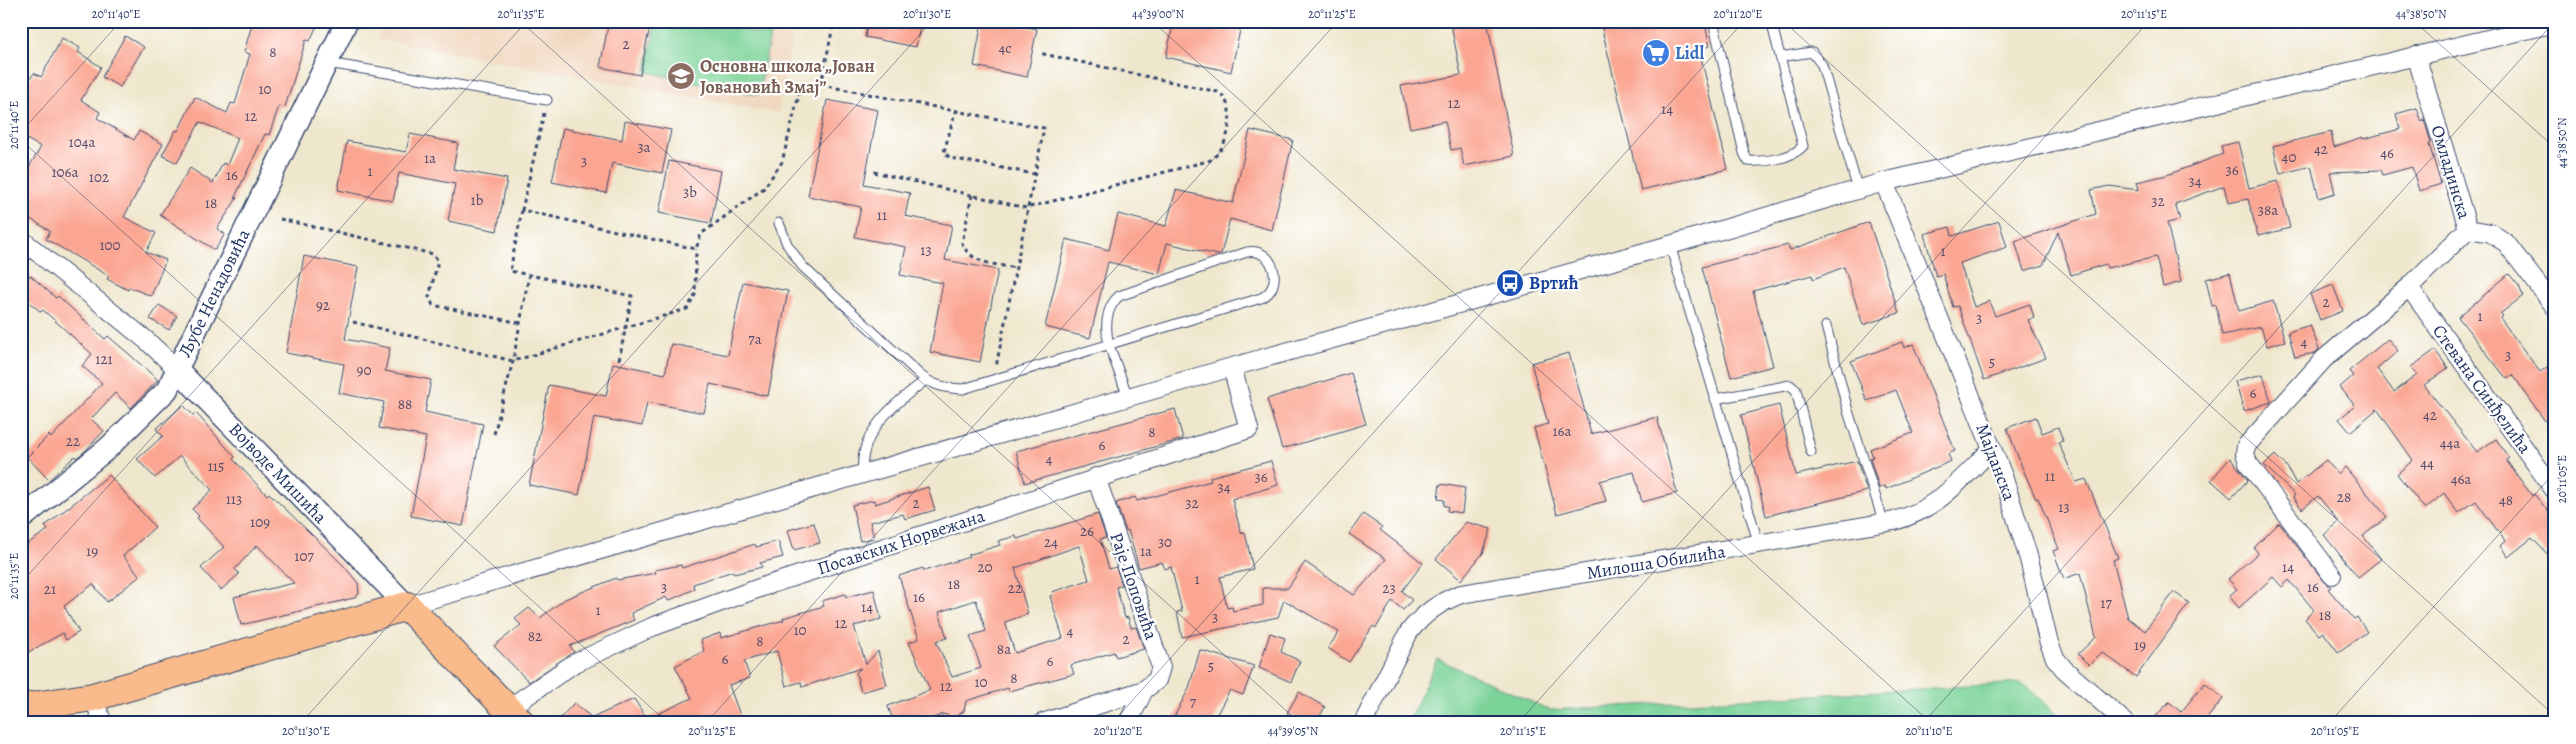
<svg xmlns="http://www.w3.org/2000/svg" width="2576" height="744" font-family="Alegreya,serif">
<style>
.built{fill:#f0d6bc}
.green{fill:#7bd398;stroke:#4b817b}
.building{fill:#fba692;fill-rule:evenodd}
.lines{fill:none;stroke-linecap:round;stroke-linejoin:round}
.service-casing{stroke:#3b4b6f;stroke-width:11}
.minor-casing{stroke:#3b4b6f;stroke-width:20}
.tertiary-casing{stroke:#3b4b6f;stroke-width:24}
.primary-casing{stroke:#3b4b6f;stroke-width:30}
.path{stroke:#3b4b6f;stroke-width:3;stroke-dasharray:4 4;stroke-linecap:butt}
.service{stroke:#fff;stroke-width:9}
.minor{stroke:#fff;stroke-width:18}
.tertiary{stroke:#fff;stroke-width:21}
.primary{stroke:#fabb8c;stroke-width:28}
.ticks{fill:none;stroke:#1b2f5e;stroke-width:1;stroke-opacity:0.45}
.labels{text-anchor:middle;stroke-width:4.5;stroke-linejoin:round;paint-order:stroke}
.number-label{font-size:15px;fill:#534d6b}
.shop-label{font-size:18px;font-weight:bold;fill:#366cbe;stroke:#fff;text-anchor:start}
.education-label{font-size:18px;font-weight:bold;fill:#785e54;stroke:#fff;text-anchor:start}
.street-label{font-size:18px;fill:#1b2f5e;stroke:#fff}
.transit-label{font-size:18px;font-weight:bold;fill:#164399;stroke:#fff;text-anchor:start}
.neatline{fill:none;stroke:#1b2f5e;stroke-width:2}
.ticks-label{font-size:12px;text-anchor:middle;fill:#1b2f5e}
</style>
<rect width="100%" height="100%" fill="#fff"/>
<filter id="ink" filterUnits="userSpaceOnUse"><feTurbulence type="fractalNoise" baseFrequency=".02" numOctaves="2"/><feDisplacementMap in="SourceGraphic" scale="10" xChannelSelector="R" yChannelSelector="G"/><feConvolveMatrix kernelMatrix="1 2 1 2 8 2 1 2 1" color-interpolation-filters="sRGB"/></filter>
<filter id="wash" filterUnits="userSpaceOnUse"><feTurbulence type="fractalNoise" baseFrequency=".0096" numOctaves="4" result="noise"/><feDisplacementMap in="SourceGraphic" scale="20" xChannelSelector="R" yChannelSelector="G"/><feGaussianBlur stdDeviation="1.12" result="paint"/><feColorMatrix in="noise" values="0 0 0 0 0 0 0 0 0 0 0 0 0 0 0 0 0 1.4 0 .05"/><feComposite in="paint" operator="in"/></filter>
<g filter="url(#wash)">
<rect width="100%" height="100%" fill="#efe7cd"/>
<path class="built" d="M386,21h409l-17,92 -401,-74z"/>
<path class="green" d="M656,21h41l73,15 -12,59 -112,-23z
M1437,659l113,51 472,-27 45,40h-659z"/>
<g id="blocks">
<path class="building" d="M253,21h66l-9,20 -4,-1 -21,67 -6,-1 -10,29 -4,-1 -30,63 2,1 -20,31 8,5 -10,16 -55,-35 30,-47 23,15 10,-20 4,2 11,-27 -38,-16 -23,41 -15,-8 14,-25 2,1 17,-34 32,16 4,-10 4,1 15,-50 -6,-2z
M609,21h42l-11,54 -40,-8z
M868,21h53l-5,26 -51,-10z
M982,21h17l38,8 -10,48 -53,-11z
M1174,21h68l-11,51 -65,-15z
M1471,21h16l27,135 -50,10 -4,-18 -9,2 -6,-29 -35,7 -9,-42 60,-11 -10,-50z
M1600,21h104l6,25 -11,3 29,120 -87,21z
M125,36l19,11 -24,40 -18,-10z
M62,38l18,10 -2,4 23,15 -20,33 19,12 -3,6 37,22 5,-9 24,13 -39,73 32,16 -10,19 20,8 -15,36 -22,-9 -1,3 -21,-11 2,-3 -63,-37 4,-8 -29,-18v-33l20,-33 -20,-11v-61l8,5 5,-7 7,4z
M827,100l51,10 -14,74 46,9 -5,23 47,9 -7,35 53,10 -18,92 -50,-10 13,-69 -43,-8 6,-28 -51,-10 6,-30 -53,-11z
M2417,108l5,14 2,-3 7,24 -2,1 12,40 -22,7 -7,-24 -29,8 -2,-5 -51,2 5,21 -16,5 -8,-32 -31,8 -7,-28 58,-14 3,15 28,-10 1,2 37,-10 -4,-15z
M625,121l46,9 -9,43 -50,-10 -6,30 -54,-11 11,-54 59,12z
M1250,130l43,10 -21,90 -42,-11 -9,35 -3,1 -51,-12 -8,31 -51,-12 -18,76 -45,-11 21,-88 43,11 9,-36 48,12 10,-36 57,13z
M410,134l48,9 -5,26 54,10 -10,52 -49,-10 7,-37 -56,-11 -6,28 -55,-11 9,-49 59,11z
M2238,142l11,46 29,-7 12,47 -32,8 -10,-37 -20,4 -4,-17 -49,18 5,16 -13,3 14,59 -18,5 -7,-30 -49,11 -1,-4 -35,11 -13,-43 -15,33 -19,6 -9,-30 81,-27 -5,-24 18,-4 30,4 -2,-8 30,-7 56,-21 -2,-8z
M669,161l52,10 -10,52 -52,-10z
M1999,221l8,26 -47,16 14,44 15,-6 6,15 35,-12 4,14 -6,2 18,38 -62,22 -26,-74 -5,1 -10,-33 -7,2 -12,-42 26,-7 2,9z
M1869,222l30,91 -36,12 -19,-58 -31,12 -1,-4 -59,16 20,75 -42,11 -29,-110 86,-22 2,5z
M304,256l54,11 -13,72 45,9 -5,23 46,9 -6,32 58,12 -20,102 -52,-10 15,-79 -47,-9 5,-26 -45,-9 5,-29 -58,-11z
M2230,273l9,38 34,-10 12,40 -18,5 -6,-19 -39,8 -6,-30 -4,1 -6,-27z
M2509,274l10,12 4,10 -23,18 2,2 -2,2 40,54 10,-7 5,7v42l-10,7 -32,-46 -6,4 -49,-62z
M30,275l26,23 2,-2 47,43 3,-3 21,18 29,26 -27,28 -16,-15 -24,26 13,12 -21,22 -7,5 -1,-2 -26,24 -22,-23 22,-22 2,3 51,-55 -20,-17 10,-12 -49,-44 -2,2 -20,-16v-10z
M743,282l45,9 -20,105 -58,-12 -6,29 -57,-11 -5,24 -48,-9 -15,78 -50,-10 20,-100 57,11 7,-33 52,11 6,-30 57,11z
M2333,285l10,26 -23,9 -10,-26z
M159,305l18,11 -8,14 -19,-11z
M2310,325l9,24 -4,4 -20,4 -7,-25z
M2388,339l10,12 -21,18 17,23 23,-17 -6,-8 24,-17 13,18 -24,17 53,67 19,-13 13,19 -3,2 26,36 2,-2 21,26v42l-23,-24 -24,19 -8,-11 5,-5 -29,-40 -18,12 -14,-20 -19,16 -28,-35 16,-14 -36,-51 -27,23 -11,-13 16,-13 -15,-19 13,-11 -4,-5z
M1902,342l2,6 9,-4 42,107 -7,3 3,7 -65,28 -1,-3 -6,2 -9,-30 3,-1 -3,-8 43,-16 -17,-43 -29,11 -16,-40z
M1569,353l22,81 66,-17 20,76 -35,9 -8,-30 -34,9 6,20 -49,13 -23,-86 14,-4 -17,-61z
M1351,373l15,51 -84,25 -15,-50z
M2263,374l8,28 -27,9 -9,-30z
M183,405l10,10 3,-2 39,44 -2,2 34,36 2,-2 74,72 15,18 1,11 -5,4 -113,27 -7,-28 60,-14 -37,-38 -22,24 4,5 -18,16 -20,-22 23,-21 -27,-29 2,-2 -7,-7 20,-19 -32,-34 -25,22 -18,-19 26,-23 -7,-7z
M1779,405l17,70 61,-14 10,30 -101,25 -25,-101z
M1175,409l8,30 -158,44 -9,-32z
M2036,417l6,16 16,-6 5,14 -5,1 18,40 10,-3 32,79 -5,2 15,58 17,13 29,-39 15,11 -53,74 -34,-25 -13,13 -11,-11 18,-17 -16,-64 -16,6 -11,-28 6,-2 -21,-51 -2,1 -14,-32 -15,-39z
M2275,455l12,12 9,17 30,-24 12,14 7,-7 42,50 -24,19 18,23 -23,18 -34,-42 15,-13 -21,-26 -16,13 -9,-12 2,-2 -31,-30z
M2230,458l18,22 -17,18 -20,-18z
M1271,461l7,24 -46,14 9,34 4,-1 8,37 -33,8 7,31 5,-1 1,4 30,-6v-17h25l17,-26 49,33 32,-36 -37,-25 14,-20 19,13 -2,3 43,33 -21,28 10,9 -9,10 -11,-9 -16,27 -3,-2 -24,36 -21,-14 11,-16 -55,-32 -6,17 -96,20 -5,-25 5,-1 -11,-44 -6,2 -3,-7 -23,6 -11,-38 -2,1 -10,-28 19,-6 2,4 74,-20 -1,-4z
M109,475l46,52 -32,29 17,20 -33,26 -14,-18 -29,22 15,26 -13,8 -3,-7 -42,23v-108l27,-18 -3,-4z
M1440,484l25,4 -3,25 -15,-2 1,-5h-4v-6l-6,-1z
M928,487l7,23 -30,9 -2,-5 -33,8 4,16 -14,3 -8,-36 22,-5 1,4z
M1098,514l8,24 -6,1 9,30 7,-2 6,18 -6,2 9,31 3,-1 3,11 5,-1 8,22 -28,8 -2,-5 -43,13 3,9 -65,17 -1,-3 -42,13 -2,10 -11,7 -9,-4 -25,9h-25l-6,-17 42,-16 -21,-48 10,-3 -20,-63 24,-8 1,3 45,-14 -1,-2 32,-10 -2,-4 18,-5 1,3zM1079,546l10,34 -37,12 1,3 -3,1 13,42 -48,15 -10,-31 23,-8 -13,-46zM976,600l10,31 -16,5 11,32 -29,9 -16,-36 11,-3 -8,-26z
M1466,522l25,7 -8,24 -22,27 -25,-21z
M814,523l6,20 -26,7 -6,-20z
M2279,523l45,58 7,6 -3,2 26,30 3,-2 10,15 -29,20 -15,-20 -4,3 -14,-16 9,-9 -25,-30 -7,7 -9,-10 -34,31 -10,-12 8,-7 -9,-10 30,-26 -4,-5z
M778,541l5,16 -23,6 2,4 -28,7 -1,-3 -40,13 1,5 -26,12 -2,-4 -35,16 3,7 -64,26 4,6 -45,30 -35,-36 27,-21 -6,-6 14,-11 11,10 25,-19 51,-21 1,2 39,-7 -1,-3 26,-5 1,3 73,-24 1,3z
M874,590l7,29 -27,7 12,38 12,-13 9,34 -26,7 -5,-19 5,-5 -59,19 -1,-5 -15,4 -9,-35 -33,10 6,17 -21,7 11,30 -23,8h-161l18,-20 18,15 42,-19 13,20 45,-21 -17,-32 29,-15 -3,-11 19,-7 1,5 63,-18 -1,-2 41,-12 -2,-5 23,-7 1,3z
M1270,633l15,5 -4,14 19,9 -9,21 -32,-14z
M1200,650l54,16 -11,29 -13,-5 -18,33h-41l18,-35z
M2205,683l18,16 -20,24h-53l19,-21 12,10z
M1299,692l26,15 -9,16h-12l-17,-10z"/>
</g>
</g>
<g filter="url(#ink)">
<use href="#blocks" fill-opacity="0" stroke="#3b4b6f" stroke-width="1"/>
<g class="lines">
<g class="service-casing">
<path id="service" d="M1713,21l31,132 4,8c18,1 43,-2 55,-15l-32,-125
M1780,57l32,-5 10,13 36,125
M328,63l219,37
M779,223l8,21 15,22 118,109c14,11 25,13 43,14l298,-91c24,-10 13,-52 -14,-46l-128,44c-14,12 -14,33 -10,49l19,52
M1670,245l89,300
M1826,326l22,85 36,112
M1715,399l75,-14 6,5 15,62
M863,473c-5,-41 33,-71 63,-93"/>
</g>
<g class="minor-casing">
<path id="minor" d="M2416,55l52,174
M1884,182l119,294 26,83 19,81 7,18 9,11 62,54
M2468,229l23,4 15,10 49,64
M21,239l125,101 31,29
M2409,287l146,204
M1096,477l65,190 -4,13 -13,10 -16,33
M2332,575l-84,-112 -3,-10 1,-7 78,-87 85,-72 59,-58
M407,606l825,-239 438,-122 214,-63 671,-159
M93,697l10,26
M508,709l65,-45 79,-37 113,-41 484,-157 -17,-62
M1042,723l102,-33
M1363,723l46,-91c14,-18 30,-30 52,-38l433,-73c44,-12 66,-41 98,-72"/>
</g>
<g class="tertiary-casing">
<path id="tertiary" d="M177,369l230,237
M21,519l87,-71 59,-58 180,-369"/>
</g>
<g class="primary-casing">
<path id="primary" d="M21,708l72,-11 314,-91 114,117"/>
</g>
<path class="path" d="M821,85l223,43 -48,239
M956,109l-12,43 6,6 84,16
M544,113l-22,97 174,39 5,-15 63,-46 18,-26 20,-79 19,2 13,-64
M874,172l152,36 182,-47c21,-9 31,-56 10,-69l-179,-39
M972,195l-10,48c8,21 34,21 53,25
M522,210l-12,61 122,25 -13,64
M280,219l153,35 5,7 -9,36 4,8 87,18
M353,322l160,39 174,-52 8,-14 1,-46
M494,434l19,-73 16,-86"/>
<use href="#service" class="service"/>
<use href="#minor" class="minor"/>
<use href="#tertiary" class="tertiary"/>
<use href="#primary" class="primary"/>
</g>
</g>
<path class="ticks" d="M520,21l780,702M1152,21l779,702M1783,21l772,695M2414,21l141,127M21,132l100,-111M21,140l647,583M21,583l506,-562M21,708l16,15M301,723l631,-702M706,723l632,-702M1112,723l632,-702M1518,723l631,-702M1923,723l632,-702M2329,723l226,-251"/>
<defs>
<g id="supermarket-disc" transform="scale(1.4375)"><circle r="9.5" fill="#3f7fe0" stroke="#fff"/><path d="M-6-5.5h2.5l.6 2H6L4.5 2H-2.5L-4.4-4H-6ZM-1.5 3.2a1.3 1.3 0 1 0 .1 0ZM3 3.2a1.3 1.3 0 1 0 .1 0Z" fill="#fff"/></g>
<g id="school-disc" transform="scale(1.4375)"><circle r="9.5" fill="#8d6e63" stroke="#fff"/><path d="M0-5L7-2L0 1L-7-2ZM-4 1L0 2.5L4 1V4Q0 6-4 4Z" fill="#fff"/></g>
<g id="bus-disc" transform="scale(1.4375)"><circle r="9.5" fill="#1a4fb4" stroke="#fff"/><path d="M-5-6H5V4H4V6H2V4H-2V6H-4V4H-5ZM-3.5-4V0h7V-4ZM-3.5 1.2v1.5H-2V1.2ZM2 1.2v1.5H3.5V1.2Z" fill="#fff"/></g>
</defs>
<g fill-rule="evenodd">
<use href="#supermarket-disc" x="1656" y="53"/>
<use href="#school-disc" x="681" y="76"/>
<use href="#bus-disc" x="1510" y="283"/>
</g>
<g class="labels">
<g class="number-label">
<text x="626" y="49">2</text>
<text x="1005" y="53">4c</text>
<text x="273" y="57">8</text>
<text x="265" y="94">10</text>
<text x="1454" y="108">12</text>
<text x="1667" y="114">14</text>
<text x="251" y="121">12</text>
<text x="82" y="147">104a</text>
<text x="644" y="152">3a</text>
<text x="2321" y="154">42</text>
<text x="2387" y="158">46</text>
<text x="2289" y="162">40</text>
<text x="430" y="163">1a</text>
<text x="584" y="166">3</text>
<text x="2232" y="175">36</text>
<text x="370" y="176">1</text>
<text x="65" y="177">106a</text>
<text x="232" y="180">16</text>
<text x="99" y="182">102</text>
<text x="2195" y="186">34</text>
<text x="690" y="197">3b</text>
<text x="477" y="205">1b</text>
<text x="2158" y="206">32</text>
<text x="211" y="208">18</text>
<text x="2268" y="215">38a</text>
<text x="882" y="220">11</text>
<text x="110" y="250">100</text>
<text x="926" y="255">13</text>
<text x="1943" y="256">1</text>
<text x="2326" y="307">2</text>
<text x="323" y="310">92</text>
<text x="2480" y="321">1</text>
<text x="1979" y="323">3</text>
<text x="755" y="344">7a</text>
<text x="2304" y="347">4</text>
<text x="2508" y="360">3</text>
<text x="104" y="364">121</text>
<text x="1992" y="367">5</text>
<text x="364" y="375">90</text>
<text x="2253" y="398">6</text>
<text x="405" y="409">88</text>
<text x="2430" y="420">42</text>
<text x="1562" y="436">16a</text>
<text x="1152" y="437">8</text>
<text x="73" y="446">22</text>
<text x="2450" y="448">44a</text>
<text x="1102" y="450">6</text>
<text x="1049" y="464">4</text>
<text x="2427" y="468">44</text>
<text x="216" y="471">115</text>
<text x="2050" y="481">11</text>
<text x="1261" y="482">36</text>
<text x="2461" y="484">46a</text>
<text x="1224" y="492">34</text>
<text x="2344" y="502">28</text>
<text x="234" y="504">113</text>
<text x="2506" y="505">48</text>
<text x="916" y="508">2</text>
<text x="1192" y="508">32</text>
<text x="2064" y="512">13</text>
<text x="260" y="527">109</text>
<text x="1087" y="536">26</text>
<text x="1051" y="547">24</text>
<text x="1165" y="547">30</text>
<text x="92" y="556">19</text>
<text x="1146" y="556">1a</text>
<text x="304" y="561">107</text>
<text x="985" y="572">20</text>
<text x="2288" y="572">14</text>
<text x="1197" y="584">1</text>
<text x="954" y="589">18</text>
<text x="664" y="592">3</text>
<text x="2313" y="592">16</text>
<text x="1015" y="593">22</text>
<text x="1389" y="593">23</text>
<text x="50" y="594">21</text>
<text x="919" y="602">16</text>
<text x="2106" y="608">17</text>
<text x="867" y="612">14</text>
<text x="598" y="615">1</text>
<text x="2325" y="620">18</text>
<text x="1215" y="622">3</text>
<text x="841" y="628">12</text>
<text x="800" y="635">10</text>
<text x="1070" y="636">4</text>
<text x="535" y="641">82</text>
<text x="1126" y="644">2</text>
<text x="760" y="646">8</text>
<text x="2140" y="650">19</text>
<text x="1004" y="654">8a</text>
<text x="725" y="664">6</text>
<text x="1050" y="666">6</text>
<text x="1211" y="671">5</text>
<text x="1014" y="683">8</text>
<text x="981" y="687">10</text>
<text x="946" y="691">12</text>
<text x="1193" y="707">7</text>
</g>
<g class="shop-label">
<text x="1675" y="59">Lidl</text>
</g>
<g class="education-label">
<text x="700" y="72">Основна школа „Јован<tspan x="700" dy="21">Јовановић Змај”</tspan></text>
</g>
<g class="street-label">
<text transform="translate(2451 172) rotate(73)" y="6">Омладинска</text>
<text transform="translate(214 293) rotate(-64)" y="6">Љубе Ненадовића</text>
<text transform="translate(2482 389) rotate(54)" y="6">Стевана Синђелића</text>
<text transform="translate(1996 462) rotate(69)" y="6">Мајданска</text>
<text transform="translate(278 473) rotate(46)" y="6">Војводе Мишића</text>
<text transform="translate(901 542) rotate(-18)" y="6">Посавских Норвежана</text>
<text transform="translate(1656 562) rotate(-9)" y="6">Милоша Обилића</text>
<text transform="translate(1134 586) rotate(71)" y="6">Раје Поповића</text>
</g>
<g class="transit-label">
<text x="1529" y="289">Вртић</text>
</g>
</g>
<rect width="2576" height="744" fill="none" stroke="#fff" stroke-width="55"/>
<rect x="28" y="28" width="2520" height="688" class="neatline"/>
<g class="ticks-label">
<text x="116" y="18">20°11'40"E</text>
<text x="521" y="18">20°11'35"E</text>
<text x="927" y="18">20°11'30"E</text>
<text x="1158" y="18">44°39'00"N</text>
<text x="1332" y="18">20°11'25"E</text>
<text x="1738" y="18">20°11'20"E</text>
<text x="2144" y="18">20°11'15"E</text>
<text x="2421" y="18">44°38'50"N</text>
<text transform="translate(14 125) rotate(-90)" y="4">20°11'40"E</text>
<text transform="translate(2562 143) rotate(-90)" y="4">44°38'50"N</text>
<text transform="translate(2562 479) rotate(-90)" y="4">20°11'05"E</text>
<text transform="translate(14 576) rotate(-90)" y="4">20°11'35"E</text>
<text x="306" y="735">20°11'30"E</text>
<text x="712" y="735">20°11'25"E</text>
<text x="1118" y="735">20°11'20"E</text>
<text x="1293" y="735">44°39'05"N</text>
<text x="1523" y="735">20°11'15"E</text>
<text x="1929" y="735">20°11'10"E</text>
<text x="2335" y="735">20°11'05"E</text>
</g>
</svg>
